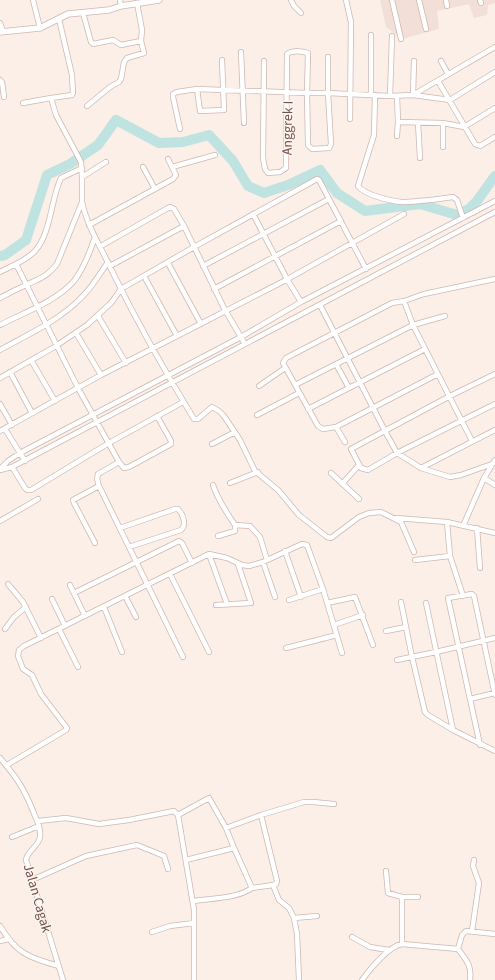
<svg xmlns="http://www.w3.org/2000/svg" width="495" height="980" font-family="'Source Sans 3',sans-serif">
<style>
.residential{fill:#f2dfd7}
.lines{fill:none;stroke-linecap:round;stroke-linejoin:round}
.river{stroke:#bee3e0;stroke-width:10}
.minor-casing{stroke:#ceb7b2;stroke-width:6}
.tertiary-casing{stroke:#ceb7b2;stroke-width:7}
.minor{stroke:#fff;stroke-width:4.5}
.tertiary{stroke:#fff;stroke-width:5.5}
.labels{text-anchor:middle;stroke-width:3;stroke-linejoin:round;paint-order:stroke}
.street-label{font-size:14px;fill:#73524e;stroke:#fef4ee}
</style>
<rect width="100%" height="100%" fill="#fbefe8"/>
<path class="residential" d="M380,0h115v3l-7,2 -1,10 -13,3 -5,-14 -32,7 2,18 -37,10 -16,-12z"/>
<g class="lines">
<path class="river" d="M0,256l5,-1 21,-15 21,-65 23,-11 28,-19 18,-25 43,23 24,-1 26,-7 24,26 15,25 16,7 24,-8 32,-15 17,23 28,18 55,-7 37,11 12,-6 8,-8 18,-25"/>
<g class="minor-casing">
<path id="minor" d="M33,0l7,28
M120,0l1,6
M291,0l3,6 7,7
M346,0l5,22 -1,97
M392,0l9,39
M419,0l7,29
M446,0l1,6
M480,0l1,3
M83,13l8,29 2,2 20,-4 8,5 20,-4
M0,23l3,8
M371,35v59
M241,52l3,71
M264,61l-1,97 2,11 3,4 12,-1 6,-4v-5l1,-109c5,-4 15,-3 21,-1l-1,40 1,52 4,4 17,-1 2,-4 -3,-51v-36
M414,61l-1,34 37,5 45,-28
M441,61l7,13
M0,80l2,2 2,15
M438,81l37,63 5,2 15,-9
M197,89l3,22 24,-1 -2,-50
M375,95l-1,40 -16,51c7,9 32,15 44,16 16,0 35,-3 51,-5l4,3 6,18
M390,96l2,-60
M397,96l1,26 45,1 21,4 31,-19
M23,103l28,-5 21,-3 1,-2 -1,-18 -13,-56
M87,106l23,-19 9,-5 2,-3 3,-17 3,-4 17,-5 -3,-12 1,-11 -5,-27
M418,123l2,35
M443,123v24
M180,129l-7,-32v-3l4,-2 20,-3 110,4h21l62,3 23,-1 82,-48
M397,136l1,-14
M143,167l12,22
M172,167l43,-12
M82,177l24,-15
M82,202c5,24 19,45 29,67 25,51 53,101 83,150h4l14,-12 7,4 5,5 16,24 15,31 23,19 21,25 28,22 4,1 28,-21 10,-4 12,-1 20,10 13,30
M253,214l34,65 14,23
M89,225l84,-46 3,-4 -8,-16
M101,246l67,-38 2,-1 4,2 10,17 41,84 20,34
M168,263l33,61
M16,264l62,124 41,74 5,6 5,-1 42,-23v-3l-14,-25
M110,266l74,-40
M203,266l126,-67
M0,272c11,-6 26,-11 35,-21 16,-17 16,-53 26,-73l21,-10
M144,276l33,60
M214,289l127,-68
M0,298c9,-5 17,-9 26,-13 14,-7 20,-7 31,-21l25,-62v-25l-1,-15 -25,-47 -5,-17
M404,301l9,24 59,116
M320,305l65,126 12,22 24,15 29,9 11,-2 31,-11
M98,316l28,47
M0,325c23,-12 57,-24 74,-44 10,-13 16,-29 21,-44
M76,333l25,42
M0,350c27,-15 58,-29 80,-51 11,-10 19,-24 28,-37
M31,360l24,41
M336,364l13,24
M10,372l22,41
M438,374l-102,53 -13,2 -5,-3 -35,-63 3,-5 106,-55 12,-2 20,-7 71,-15
M495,374l-45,22 -99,53 10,19 7,2 29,-17 98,-49
M0,378l56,-32 31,-21 24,-22 10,-14 73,-42 123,-68 2,1 47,89
M295,385l118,-60 32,-9
M259,386l26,-18
M0,404l12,21
M308,409l117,-60
M257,415l42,-22
M336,427l9,15
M5,429l20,32
M0,431l101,-56 183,-94 120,-67
M212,444l23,-12
M119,462l-21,12 -1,5 2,7 84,171
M12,467l13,21 2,2h4l78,-47 74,-41
M421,468l74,-38
M0,469l8,-8 12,-8 221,-116 60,-35 194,-101
M0,470l12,-3 483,-255
M331,473l28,26
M484,478l11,7
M230,483l28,-11
M342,484l17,-19
M213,485c5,15 13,27 22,40
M396,518l51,4 48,11
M0,521l38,-22
M447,522l3,34 13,40
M463,526l21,-48 11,-18
M120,528l55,-19h3c5,5 9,16 3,21l-52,17
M477,528l3,40
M218,536l17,-5v-6l15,1 10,11 7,23
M95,543l-21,-40 -1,-3 26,-14
M285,551l16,46
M209,554l18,50
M415,560l35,-4
M263,562l12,35
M170,574l39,78
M8,584l15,18 18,36
M70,585l15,31
M74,593l105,-52 3,2 10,20
M125,596l11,21
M52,599l13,27
M289,600l34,-11
M401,602l11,55 13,55 3,3 25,15 42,21
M327,603l28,-6 18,48
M426,603l27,127
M216,605l35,-2 -13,-39
M104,607l18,45
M334,625l29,-10
M5,629l9,-12 12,-10
M59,629l19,38
M386,631l20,-4
M286,648l51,-13
M397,660l39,-8 59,-14
M470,699l25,-6
M480,745l-32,-147 24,-4 2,2 21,99
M0,758c18,21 25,32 35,58 3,6 6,13 5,21 -1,9 -13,14 -14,23l37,120
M7,765l59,-35 1,-2 -26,-34 -9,-19 -9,-6 -5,-13 1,-6 5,-4 185,-92 18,4 15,7 7,1 14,-4 39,-18 5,1 16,44 19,64
M178,815l31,-17 17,30 8,20 18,40 21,-3 6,15 10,8 5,10 23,-2
M261,815l16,66 -1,3 -3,1
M38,821l28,-3 33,6 30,-4 45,-9 4,4 16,95v70
M226,828l35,-13 43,-13h9l21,2
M12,837l27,-11
M186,860l48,-12
M386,871l2,22 14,4v47
M32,880l54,-24 51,-11 27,11 4,13
M402,897h16
M193,901c19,-3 43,-2 59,-13
M294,918l3,16 2,46
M0,926c16,27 29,32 59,40
M472,931l7,-48 -6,-17 1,-6
M152,932l18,-6 24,-3
M352,937l18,10 19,3
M0,941l8,-2
M458,949l4,-14 4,-4 29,3
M362,980c8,-11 27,-34 40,-36l56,5c8,11 14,16 12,31"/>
</g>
<g class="tertiary-casing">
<path id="tertiary" d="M0,32l40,-4 28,-14 41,-4 12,-4 38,-6"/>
</g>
<use href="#minor" class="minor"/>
<use href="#tertiary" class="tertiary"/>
</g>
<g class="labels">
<g class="street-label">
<text transform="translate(287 128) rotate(-89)" y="5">Anggrek I</text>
<text transform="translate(38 898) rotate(74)" y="5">Jalan Cagak</text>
</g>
</g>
</svg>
